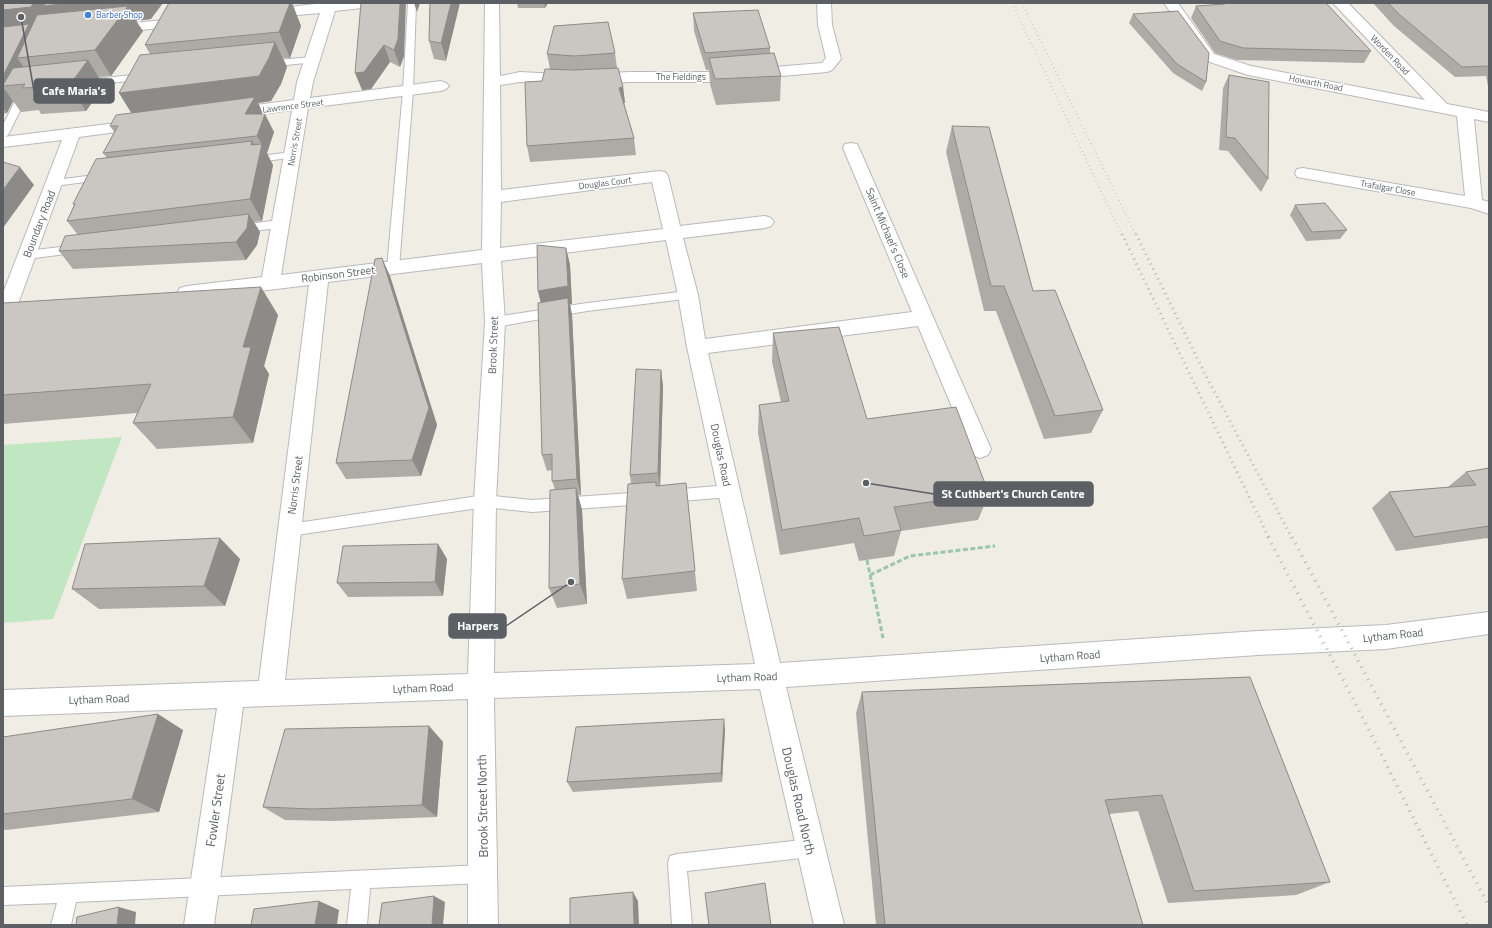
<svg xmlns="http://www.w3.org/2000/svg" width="1492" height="928" font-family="'Titillium Web',sans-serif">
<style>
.green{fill:#c1e6c2}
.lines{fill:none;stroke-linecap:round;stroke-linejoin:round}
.lane-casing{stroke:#b7babe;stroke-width:2}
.street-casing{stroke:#b7babe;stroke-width:2}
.path{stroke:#9bc6a8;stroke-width:3;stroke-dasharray:5 2.5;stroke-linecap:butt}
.lane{fill:#fff;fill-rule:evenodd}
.street{fill:#fff;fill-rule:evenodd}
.rail-far2{stroke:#b5b6b6;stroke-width:2;stroke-dasharray:0.5 3.5;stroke-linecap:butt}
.rail-far1{stroke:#b5b6b6;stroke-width:3;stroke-dasharray:1 4.5;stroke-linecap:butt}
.rail{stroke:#b5b6b6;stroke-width:3.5;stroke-dasharray:1 6;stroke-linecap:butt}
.wall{fill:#aeaba7}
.shaded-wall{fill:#8d8b88}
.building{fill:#cac7c2;stroke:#8d8b88}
.shop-dot{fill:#3f7fe0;stroke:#fff;stroke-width:1.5}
.labels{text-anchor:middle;stroke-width:3;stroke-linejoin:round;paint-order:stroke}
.far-shop-label{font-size:9px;fill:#366cbe;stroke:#fff;text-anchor:start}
.far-street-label{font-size:9px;fill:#5c6065;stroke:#fff}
.street-label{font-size:11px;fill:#5c6065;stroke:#fff}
.near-street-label{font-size:13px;fill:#5c6065;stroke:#fff}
.leader{fill:none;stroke:#5c6065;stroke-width:1.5}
.callout-dot{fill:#5c6065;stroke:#fff;stroke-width:1.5}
.callout{fill:#5c6065;stroke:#5c6065;stroke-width:1.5}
.callout-label{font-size:12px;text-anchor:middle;font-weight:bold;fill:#fff}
</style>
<rect width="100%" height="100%" fill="#efede4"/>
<path class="green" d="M122,437l-69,182 -50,4v-178z"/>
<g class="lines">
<g class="lane-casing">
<path id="lane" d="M408,3h8l-3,88 -14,177 -2,3 -4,1 -4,-1 -2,-3 16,-177z
M312,57l5,3 -2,2 -48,5 -5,-3 5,-3z
M144,74l5,3 -2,2 -65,7 -5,-3 5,-3z
M26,86l5,3 -23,46 -5,3v-13l18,-36z
M292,152l5,3 -1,2 -45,6 -5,-3 5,-3z
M103,174l4,1 1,2 -1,2 -52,7 -4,-1 -1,-2 1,-2 4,-1z
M280,220l4,1 2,3 -2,3 -45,6 -4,-1 -2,-3 2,-3 4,-1z
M77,245l4,1 2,3 -2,3 -54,7 -4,-1 -2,-3 2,-3 4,-1z
M688,291l4,1 2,3 -2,3 -105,13 -92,16 -4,-2 -2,-3 2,-3 4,-2 92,-14z
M729,485l5,2 2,4 -2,4 -5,2 -59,5 -5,-2 -2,-4 2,-4 5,-2z
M645,492l5,2 2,4 -2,4 -5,2 -113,8 -47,-5 -195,29 -5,-2 -2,-4 2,-4 5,-2 195,-29 47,5z
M810,839l6,3 3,6 -3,6 -6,3 -123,14 5,54h-20l-4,-62 2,-7 7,-2z
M483,865l7,2 2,7 -2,7 -7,2 -113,5 -3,37h-20l4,-36 -275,13 -5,23h-20l6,-22 -54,2v-18z"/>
</g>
<g class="street-casing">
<path id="street" d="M323,3h55l-2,3 -5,1 -36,4 -22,71 -3,16 131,-17 5,2 3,3 -3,3 -5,2 -133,17 -27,167 201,-25 3,-247h14l1,73 20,-4 57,3 52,-3h84l109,-9 4,-5 -8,-33 -1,-22h14l1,22 9,34 -9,11 -5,2 -114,10h-84l-52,3 -57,-3 -20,3 1,105 158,-19 6,1 3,4 12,50 85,-10 6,2 3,4 -3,4 -6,2 -82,10 15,57 7,44 207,-27 -69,-164 2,-4 6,-1 6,1 2,4 132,301 -3,6 -8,3 -8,-3 -54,-129 -210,27 72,310 478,-32 128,-6 103,-13v22l-103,15 -128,6 -472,32 58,238h-30l-54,-236 -266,9 4,227h-30v-226l-225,8 -29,218h-30l33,-217 -214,8v-26l256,-9 50,-396 -122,15 -7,-2 -3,-5 3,-5 7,-2 75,-9 30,-167 -60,8 -6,-2 -2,-3 2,-3 6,-2 62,-8 3,-18 23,-69 -55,5 -5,-1 -2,-3 2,-3 5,-1zM652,182l11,47 -163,19 1,-46zM666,240l12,55 9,52 68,317 -261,9 2,-172 9,-179 -4,-61zM482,263l3,59 -11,179 -6,173 -183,6 43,-398z
M1164,3h14l36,51 37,12 174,34 -92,-97h15l99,101 42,8v10l-15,-3 8,81 7,2v12l-18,-6 -174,-31 -2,-4 2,-4 6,-1 162,28 -8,-80 -209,-41 -44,-15z
M187,18l5,1 2,3 -2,3 -82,8 -5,-1 -2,-3 2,-3 5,-1z
M141,120l6,2 2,3 -2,3 -68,9 -65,178 -3,5 -8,2v-29l59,-153 -59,7v-10z"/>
</g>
<path class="path" d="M867,560l16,78
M870,575l40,-19 85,-10"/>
<use href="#lane" class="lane"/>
<use href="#street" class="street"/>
<path class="rail-far2" d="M1012,3l110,232
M1022,3l114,232"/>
<path class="rail-far1" d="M1122,234l147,304
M1136,234l69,140 87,164"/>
<path class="rail" d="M1268,537l95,181 104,207
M1292,537l197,369"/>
</g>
<path class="wall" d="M3,3l148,16 -15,2 7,10 -32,45 -13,1 6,9 -18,25 -45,3 -2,-4 -18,2 -8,-11 -6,12 -4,1z
M169,3h123l9,23 -11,32h-7l4,9 -6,17 -10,17 -13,2 5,11 11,18 -7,21 6,12 -11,56 -8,1 6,10 -3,13 -11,15 -173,9 -14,-18 19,-16 -11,-14 7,-16 -1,-1 34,-46 -4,-5 11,-21 -4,-6 21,-13 19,-59 -5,-9z
M361,3l43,53 -4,11 -10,-5 -19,27 -9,1z
M430,3l16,58 -12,-2 -5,-18z
M517,3h31l-3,5h-27z
M1212,3h114l45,48 -7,12 -127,-3 -22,-7 -24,-35 5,-12 17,-1z
M1373,3h116v88l-3,-15 -31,1 -61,-51z
M693,13l77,35v5l11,23 -1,25 -64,4 -6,-21 -1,-14h-3l-12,-39z
M1133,14l73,68 -4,9 -29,-18 -44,-50z
M615,53l2,15 6,19 2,16h-1l10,35 2,17 -106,7 -3,-16 15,-65 8,-12 -3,-15z
M1229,75l39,104 -7,13 -33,-41 -9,-1 4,-62z
M952,126l81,165 70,119 -12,23 -47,6 -48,-128h-12l-38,-159z
M1295,205l52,25 -7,9 -34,2 -16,-26z
M566,248l4,17 2,39h-2l2,11 9,180h-3l4,15 5,94 -30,4 -8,-20 6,-99 -3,-8v-11l-5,1 -5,-16 -1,-153 -3,-11z
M390,276l47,149 -16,51 -75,3 -10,-16z
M3,303l275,12 -14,51 5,8 -16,69 -96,6 -24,-26 4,-10 -134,11z
M773,333l94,86 122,75 -11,26 -77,11 -7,25 -35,5 -5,-18 -74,12 -22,-122 1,-28 22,-3 -9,-40z
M661,370l2,17 -3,99 26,-3 11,108 -70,8 -5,-20 9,-95 -1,-9z
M1489,468v73l-2,-3 -91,13 -24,-43 17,-16 59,-5 18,-15z
M438,544l9,15 -4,37 -95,1 -11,-14z
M240,559l-15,47 -126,3 -27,-20z
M1250,677l80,205 -34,13 -128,8 -30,-92 -29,3 34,111h-267l-20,-212 6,-21z
M429,726l14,16 -6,75 -104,4 -48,-1 -22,-13z
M183,730l-24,82 -153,18 -3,-1v-92z
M725,730l-3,52 -149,10 -6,-10z"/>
<path class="shaded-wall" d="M33,3h130l-12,16 -15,2 7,10 -32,45 -16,-26 -78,8 10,13 -24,15v-76z
M183,3h109l9,23 -11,32 -11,-26z
M400,3h6l-2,53 -4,11 -6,-17z
M414,3h6l-3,9z
M451,3h9l-14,58 -5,-18z
M544,3h4l-3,5z
M275,42l12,25 -6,17 -10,17 -13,2 6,12 -129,4 -16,-26z
M384,45l6,17 -19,27 -9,1 -7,-17z
M88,60l16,26 -18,25 -17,-25z
M3,87l10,14 -6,12 -4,-5z
M623,87l2,16 -4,1 -2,-16z
M265,114l9,18 -7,21 -10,-17z
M252,141l7,13 3,-10 11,21 -11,56 -12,-22 1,-54z
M20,167l14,18 -31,43v-38z
M249,214l11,18 -3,13 -11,15 -10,-18z
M566,248l4,17 2,39h-2l2,11 9,180 -4,-16 -35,-171 -4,-17z
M382,258l8,18 47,149 -16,51 -9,-16z
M261,287l17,28 -14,51 5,8 -16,69 -20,-26 10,-70z
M661,370l2,17 -3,102 -2,-16z
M576,488l6,22 5,94 -7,-20z
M220,538l20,21 -15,47 -21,-20z
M438,544l9,15 -4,37 -8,-14z
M158,714l25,16 -24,82 -27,-13z
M724,719l1,11 -3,52 -1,-9z
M429,726l14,16 -6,75 -15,-12z
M633,892l5,9 1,24h-5z
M434,896l11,6 -2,23h-11z
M319,901l20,9 -2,15h-22z
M119,907l17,5 -1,13h-18z"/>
<path class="building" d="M3,3h30l-2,4 -28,3z
M45,3h24l-25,3z
M169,3h121l-11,29 -134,13z
M361,3h39l-2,36 -4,11 -10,-5 -20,27 -9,1z
M430,3h21l-10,40 -12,-2z
M1224,3h102l45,48 -128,-3 -23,-7 -24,-35 29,-2z
M1388,3h101v63l-27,1 -62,-52z
M128,6l-33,44 -78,8 20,-43z
M758,10l12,38 -65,5 -12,-40z
M1178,11l31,42 -3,29 -29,-18 -44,-50z
M608,22l7,31 -41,3 -27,-2 7,-28z
M29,24l-26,52v-49z
M275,42l-6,16 -10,18 -140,17 21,-38z
M774,53l7,23 -66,3 -6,-21z
M88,60l-19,26 -47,2 3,-4 -22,2v-1l10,-17z
M618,68l5,19 -4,1 15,50 -107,8 -2,-64 17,-1 3,-12 29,1z
M1229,75l40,7 -1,97 -33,-41 -9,-1z
M255,97l-10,17h20l-8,22 -154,17 15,-27h-8l6,-11z
M952,126l37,1 44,164 22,-1 48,120 -48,6 -51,-130h-13z
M252,141l-1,4 11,-1 -12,55 -183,22 8,-17h-2l23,-45z
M3,162l17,5 -17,23z
M1325,203l22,27 -35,2 -17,-27z
M249,214l-2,14 -11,14 -177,9 6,-15z
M537,245l29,3 2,38 -30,5z
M382,258l47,150 -17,52 -76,3 39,-204z
M261,287l-18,60h8l-18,70 -100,6 18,-39 -148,11v-92z
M568,298l9,181 -25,2v-27l-10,1 -4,-152z
M839,327l28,92 89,-12 33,87 -95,13 7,23 -37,6 -5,-18 -77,12 -23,-125 30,-4 -16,-68z
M636,369l25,1 -3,103 -28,2z
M1489,468v58l-75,11 -25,-45 87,-7 -10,-13z
M656,482v4l30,-3 9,88 -73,8 6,-95z
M576,488l4,96 -31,4 1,-98z
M220,538l-16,48 -132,3 13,-45z
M438,544l-3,38 -98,1 6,-37z
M1250,677l80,205 -136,9 -32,-96 -57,5 38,125h-258l-23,-233z
M158,714l-26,85 -129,15v-77z
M724,719l-3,54 -154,9 9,-55z
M429,726l-7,79 -109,4 -50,-2 22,-78z
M765,883l6,42h-62l-4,-32z
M633,892l1,33h-64v-27z
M434,896l-2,29h-53l3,-22z
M319,901l-4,24h-64l3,-16z
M119,907l-2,18h-41l1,-8z"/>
<circle class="shop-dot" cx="88" cy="15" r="4"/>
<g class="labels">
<g class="far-shop-label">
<text x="96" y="18">Barber Shop</text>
</g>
<g class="far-street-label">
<text transform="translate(1390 55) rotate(46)" y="3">Worden Road</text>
<text x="681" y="80">The Fieldings</text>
<text transform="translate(1316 83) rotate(11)" y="3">Howarth Road</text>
<text transform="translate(293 106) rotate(-7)" y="3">Lawrence Street</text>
<text transform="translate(295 142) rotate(-80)" y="3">Norris Street</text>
<text transform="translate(605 183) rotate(-7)" y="3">Douglas Court</text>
<text transform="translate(1388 188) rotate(10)" y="3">Trafalgar Close</text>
</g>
<g class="street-label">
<text transform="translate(39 224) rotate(-69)" y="4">Boundary Road</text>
<text transform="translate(888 233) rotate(67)" y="4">Saint Michael's Close</text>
<text transform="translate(338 274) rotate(-7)" y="4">Robinson Street</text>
<text transform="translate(493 345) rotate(-88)" y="4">Brook Street</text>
<text transform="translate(721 455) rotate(78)" y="4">Douglas Road</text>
<text transform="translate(295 485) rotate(-83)" y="4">Norris Street</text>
<text transform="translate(1393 635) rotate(-6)" y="4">Lytham Road</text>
<text transform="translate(1070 656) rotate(-4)" y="4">Lytham Road</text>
<text transform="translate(747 677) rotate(-2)" y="4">Lytham Road</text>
<text transform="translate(423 688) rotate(-2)" y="4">Lytham Road</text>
<text transform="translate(99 699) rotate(-2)" y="4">Lytham Road</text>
</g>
<g class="near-street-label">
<text transform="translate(799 801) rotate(77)" y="5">Douglas Road North</text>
<text transform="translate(482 806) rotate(-91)" y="5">Brook Street North</text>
<text transform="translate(215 810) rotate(-82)" y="5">Fowler Street</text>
</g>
</g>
<path class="leader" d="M21 17L34 91M866 483L934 494M571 582L506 626"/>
<g class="callout-dot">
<circle cx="21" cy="17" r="4"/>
<circle cx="866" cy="483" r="4"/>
<circle cx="571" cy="582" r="4"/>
</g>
<g class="callout">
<rect x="34" y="79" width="80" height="24" rx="4"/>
<rect x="934" y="482" width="159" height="24" rx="4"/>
<rect x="449" y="614" width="57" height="24" rx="4"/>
</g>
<g class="callout-label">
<text x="74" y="95">Cafe Maria's</text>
<text x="1013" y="498">St Cuthbert's Church Centre</text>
<text x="478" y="630">Harpers</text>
</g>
<rect width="1492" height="928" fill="none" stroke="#5c6065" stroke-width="8"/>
</svg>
